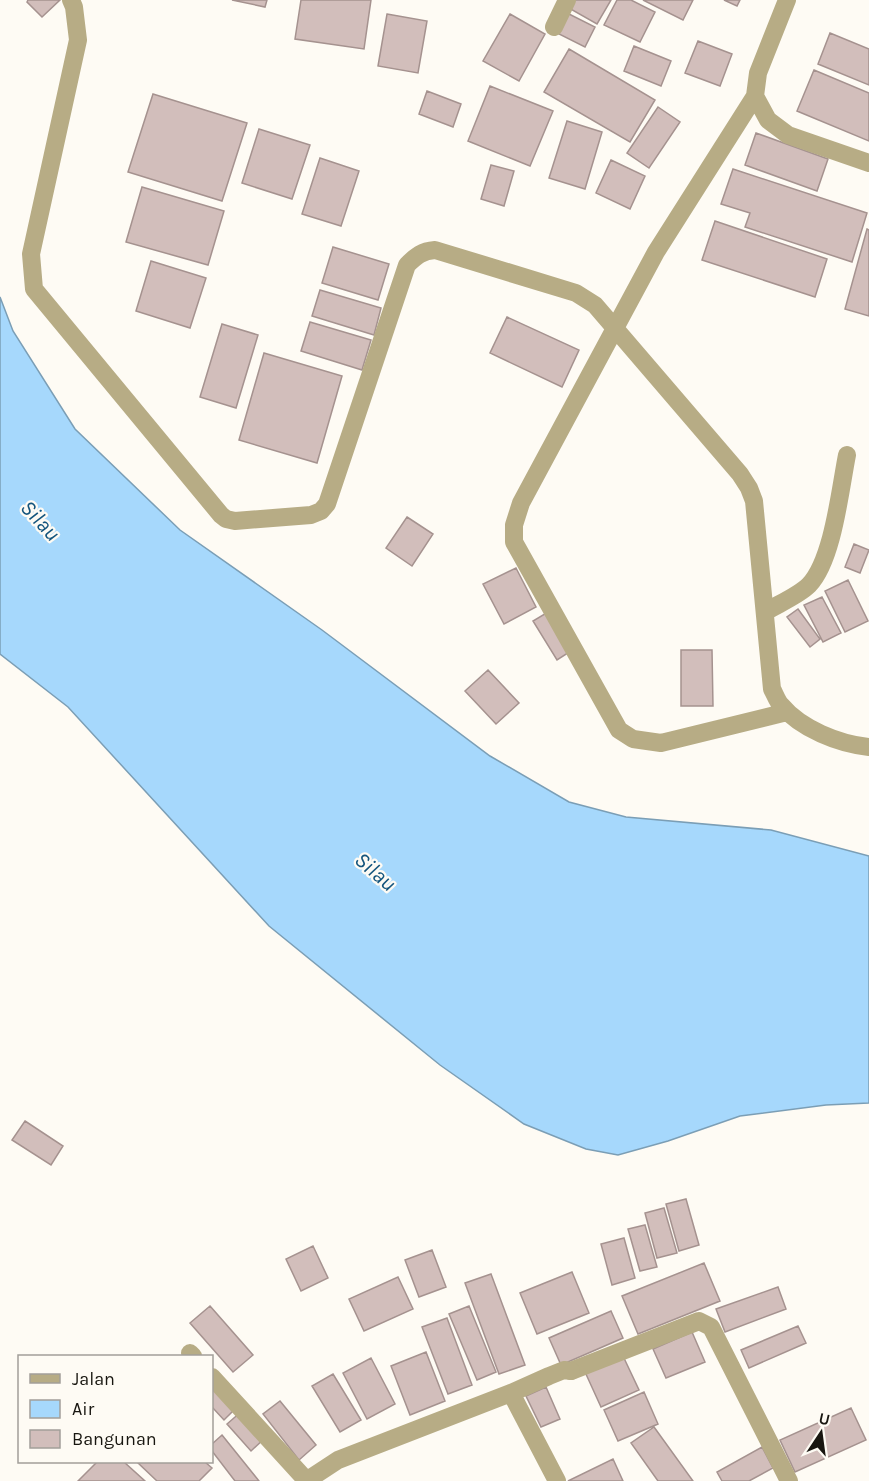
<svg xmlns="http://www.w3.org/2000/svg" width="869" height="1481" font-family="Karla,sans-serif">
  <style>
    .water { fill: #a6d8fc; stroke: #7b9eb5; stroke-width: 1.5 }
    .building { fill: #d2bebb; stroke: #a5928f; stroke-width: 1.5 }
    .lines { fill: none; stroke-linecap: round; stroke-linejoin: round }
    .pedestrian { stroke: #b7ac85; stroke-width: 18 }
    .minor { stroke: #b7ac85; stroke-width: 18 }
    .labels { text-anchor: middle; stroke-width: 4.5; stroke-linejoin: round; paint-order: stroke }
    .water-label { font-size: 22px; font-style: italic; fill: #14557d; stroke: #fefbf4 }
  </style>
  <rect width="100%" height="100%" fill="#fefbf4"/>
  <path class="water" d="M0 297 13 331 75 429 180 530 322 630 490 756 569 802 626 817 771 830 869 856V1103L826 1105 740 1116 668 1141 618 1155 586 1149 524 1124 440 1065 269 926 68 707 0 654Z"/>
  <path class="building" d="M28 0H60L42 17 27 2Z
    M232 0H267L265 7Z
    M301 0H371L364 49 295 39Z
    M570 0H611L597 24 567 7Z
    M617 0H631L655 12 640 42 604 25Z
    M643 0H693L683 20Z
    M724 0H740L737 6Z
    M567 13 595 27 585 47 557 33Z
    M387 14 427 21 418 73 378 66Z
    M510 14 545 34 519 81 483 61Z
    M830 33 869 49V85L818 64Z
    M698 41 732 54 720 86 685 73Z
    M634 46 671 61 661 86 624 71Z
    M569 49 655 100 630 142 544 92Z
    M814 70 869 93V141L797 111Z
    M490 86 553 111 530 166 468 141Z
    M427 91 461 104 453 127 419 114Z
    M153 94 247 123 222 201 128 172Z
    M658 107 680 122 649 168 627 153Z
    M567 121 602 132 585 189 549 178Z
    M259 129 310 145 292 199 242 183Z
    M756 133 828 159 817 191 745 165Z
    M320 158 359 171 341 226 302 214Z
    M611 160 645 176 630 209 596 193Z
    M491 165 514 171 504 206 481 199Z
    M733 169 867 213 852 262 745 227 750 213 721 204Z
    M142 187 224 211 208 265 126 242Z
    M715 221 827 259 815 297 702 260Z
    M867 229 869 230V316L845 309Z
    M333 247 389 264 378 300 322 283Z
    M151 261 206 278 190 328 136 311Z
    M320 290 381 308 374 335 312 316Z
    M507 317 579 350 562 387 490 353Z
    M310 322 371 340 362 370 301 351Z
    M222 324 258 335 236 408 200 397Z
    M264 353 342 376 317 463 239 440Z
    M407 517 433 534 412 566 386 548Z
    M854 544 869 550 860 573 845 567Z
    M516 568 536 607 504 624 483 584Z
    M848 580 868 621 845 632 825 591Z
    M822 597 841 633 823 642 804 605Z
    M798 609 820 639 810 647 787 617Z
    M548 612 571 651 557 660 533 621Z
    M681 650H712L713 706H681Z
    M488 670 519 703 496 724 465 691Z
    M25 1121 63 1146 51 1165 12 1140Z
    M686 1199 699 1245 679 1251 666 1204Z
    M664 1208 677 1253 657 1258 645 1213Z
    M645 1225 657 1267 640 1271 628 1229Z
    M624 1238 635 1278 612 1285 601 1244Z
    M313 1246 328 1278 301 1291 286 1259Z
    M432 1250 446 1287 419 1297 405 1260Z
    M704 1263 720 1301 638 1334 622 1296Z
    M572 1272 589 1313 537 1334 520 1293Z
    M491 1274 525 1365 499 1374 465 1283Z
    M398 1277 413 1309 364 1331 349 1299Z
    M778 1287 786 1309 725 1332 716 1309Z
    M210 1306 253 1355 233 1372 190 1323Z
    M469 1306 496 1372 477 1380 449 1314Z
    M611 1311 623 1338 561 1365 549 1338Z
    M447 1318 472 1385 448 1394 422 1327Z
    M798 1326 806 1343 749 1368 741 1350Z
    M692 1332 705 1362 666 1378 653 1349Z
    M426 1352 445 1401 410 1415 391 1366Z
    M623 1356 639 1390 601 1407 585 1372Z
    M371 1358 395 1404 367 1419 343 1373Z
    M333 1374 361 1420 340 1432 312 1386Z
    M212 1387 234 1410 224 1420 212 1407Z
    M546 1387 560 1419 541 1427 526 1396Z
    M644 1392 658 1424 618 1441 604 1410Z
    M280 1401 316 1445 299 1460 263 1414Z
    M851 1408 866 1440 795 1472 780 1440Z
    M242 1411 266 1437 251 1451 227 1424Z
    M654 1427 693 1481H658L631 1443Z
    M222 1435 259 1481H235L212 1451V1444Z
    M762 1447 773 1468 749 1481H722L717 1472Z
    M613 1459 623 1481H568Z
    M97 1462H124L145 1481H78Z
    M137 1462H205L212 1468 199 1481H157Z"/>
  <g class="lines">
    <path class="pedestrian" d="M571 1371 699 1321 711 1327 789 1481"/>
    <path class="minor" d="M71 0 74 7 78 40 31 254 34 289 221 515 226 519 235 521 311 515 321 511 327 504 407 265C416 256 422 251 435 250L576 293 595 305 740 474 749 488 754 501 772 689C775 694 777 701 781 705 801 729 839 744 869 747
      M787 0 758 73 755 96 768 120 788 135 869 163
      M554 27 567 0
      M755 96 656 252 521 503 514 525V542L619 730 633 739 661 743 787 712
      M765 612C778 604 798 596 809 585 833 560 840 490 847 455
      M190 1353 193 1356
      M212 1377 307 1481
      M511 1393 557 1481
      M306 1481 338 1460 511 1393 549 1376 564 1370 571 1371"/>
  </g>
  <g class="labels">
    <g class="water-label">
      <text transform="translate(41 520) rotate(47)" y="8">Silau</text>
      <text transform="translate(376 871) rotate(41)" y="8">Silau</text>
    </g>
  </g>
  <rect x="18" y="1355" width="195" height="108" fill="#fefbf4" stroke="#a29f99" stroke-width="1.5"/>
  <rect x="30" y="1374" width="30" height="9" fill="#b7ac85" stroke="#a29f99" stroke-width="1.5"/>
  <text x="72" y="1385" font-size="18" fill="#181610">Jalan</text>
  <rect x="30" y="1400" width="30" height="18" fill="#a6d8fc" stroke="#a29f99" stroke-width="1.5"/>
  <text x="72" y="1415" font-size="18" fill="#181610">Air</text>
  <rect x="30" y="1430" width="30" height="18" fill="#d2bebb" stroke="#a29f99" stroke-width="1.5"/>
  <text x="72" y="1445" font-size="18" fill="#181610">Bangunan</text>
  <g transform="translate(821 1433) rotate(13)" stroke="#fefbf4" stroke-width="4.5" paint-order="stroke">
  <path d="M0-4.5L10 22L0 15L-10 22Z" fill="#181610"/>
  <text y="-9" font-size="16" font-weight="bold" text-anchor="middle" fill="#181610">U</text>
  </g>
</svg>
